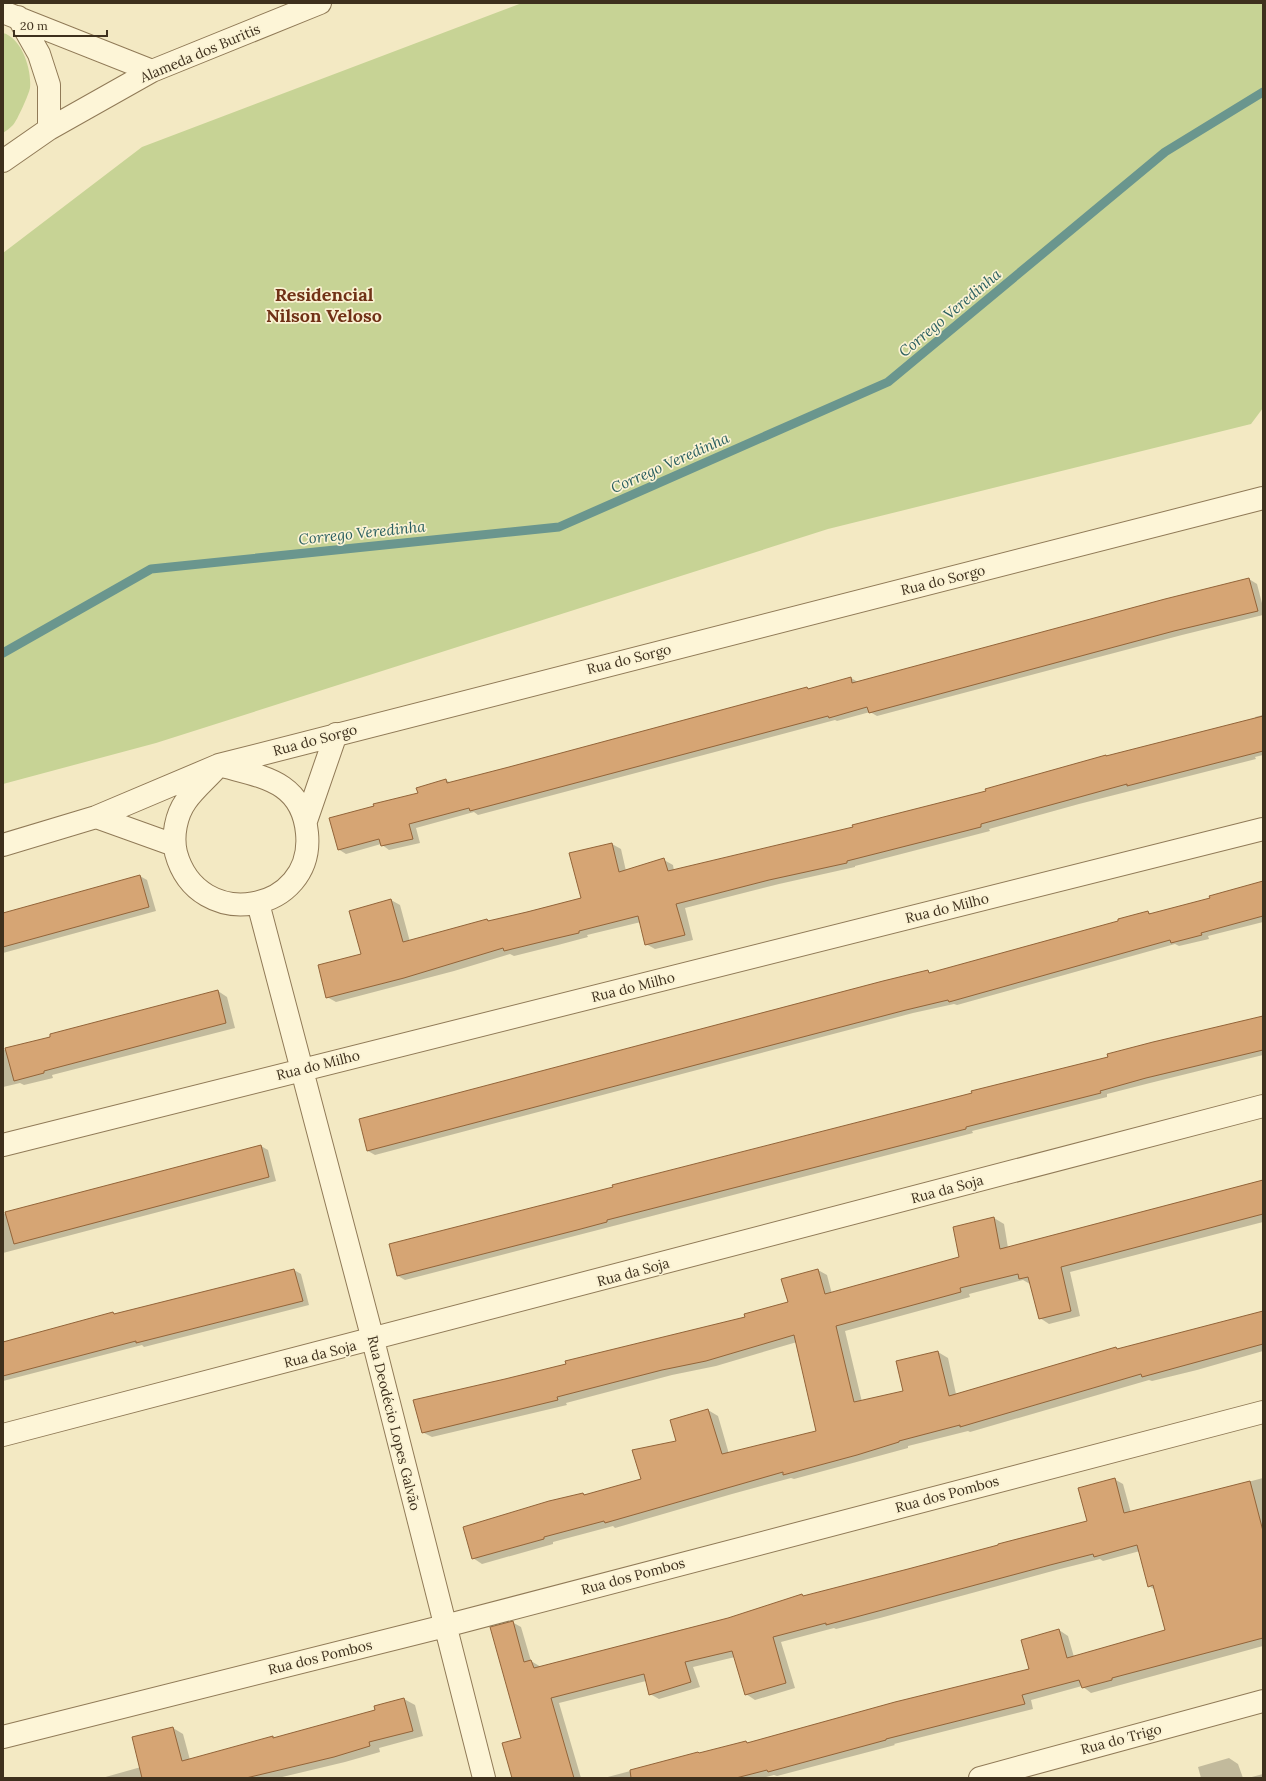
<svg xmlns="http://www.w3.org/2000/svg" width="1266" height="1781" font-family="Lora,serif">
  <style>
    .green { fill: #c7d395 }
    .shadow { fill: #0003 }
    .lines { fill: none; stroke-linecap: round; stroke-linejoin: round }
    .stream { stroke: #6a968e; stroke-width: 9 }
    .building { fill: #d6a574; stroke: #936439 }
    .street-casing { stroke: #907a57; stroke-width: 24 }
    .street { stroke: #fdf5d7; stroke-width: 22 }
    .labels { text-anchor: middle; stroke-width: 3.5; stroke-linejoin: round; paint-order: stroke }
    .street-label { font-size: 14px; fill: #3e301d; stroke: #faf2d3 }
    .water-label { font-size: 15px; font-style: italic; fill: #2a5f60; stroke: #faf2d3 }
    .district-label { font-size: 18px; font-weight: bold; fill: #703116; stroke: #faf2d3 }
  </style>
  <rect width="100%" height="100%" fill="#f3e9c3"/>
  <path class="green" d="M522 3H1263V408L1251 424 828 529 156 743 3 784V253L142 147Z
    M3 33C22 38 32 70 30 88 29 94 17 121 13 125 10 128 6 131 3 133Z"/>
  <path class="shadow" d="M1249 579 1257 584 1263 607V615L1182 635 877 716 870 712 837 721 835 720 478 815 474 812 416 828 420 843 389 850 381 844 346 854 338 849 419 794 446 780 451 783 807 688 809 689 851 678 858 682Z
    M1263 715V755L1255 757 1256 759 1079 804 989 829 990 831 855 866V867L779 884 685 908 693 940 655 949 646 944 641 922 587 935 588 937 558 945 514 956 510 954 454 971 336 1002 327 997 362 955 391 900 400 905 410 942 487 920 490 921 583 898 612 844 621 849 626 871 664 860 673 865 674 871 854 827 1256 719 1255 717Z
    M140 876 147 880 156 911 3 953V914Z
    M1263 883V922L1208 936 1209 939 1179 946 1175 944 957 1005 954 1004 913 1013 375 1155 368 1151 360 1120 928 972 931 973 1120 922 1148 912 1152 914 1211 899Z
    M218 991 227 997 235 1028 52 1075 53 1078 24 1085 20 1083 3 1087V1050Z
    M1263 1017V1055L1154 1082 1107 1094V1097L972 1131 973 1133 405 1280 398 1276 614 1187Z
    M261 1146 268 1150 276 1181 3 1253V1214Z
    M1263 1180V1222L1070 1272 1080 1316 1049 1324 1040 1318 1030 1284 1023 1280 969 1294 970 1297 845 1331 862 1402 905 1392 938 1352 948 1358 956 1394 1116 1348 1119 1350 1263 1312V1351L1197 1370 1152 1381 1149 1380 970 1432 968 1431 908 1446V1448L794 1479 791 1478 732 1494 615 1528 613 1526 553 1542V1544L482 1564 473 1558 583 1494 585 1495 642 1480 708 1410 718 1416 729 1454 817 1432 797 1342 716 1366 672 1375 566 1403 567 1405 432 1437 422 1432 505 1380 746 1317 789 1303 818 1270 827 1275 832 1294 961 1258 954 1228 994 1218 1004 1224 1008 1248Z
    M294 1270 301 1274 309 1305 144 1347 142 1345 3 1381V1342Z
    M1263 1478V1646L1091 1693 1082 1686 1031 1700 1033 1709 894 1744 895 1745 777 1776 774 1775 762 1778H604L698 1753 700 1754 746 1742 749 1744 1030 1669 1059 1630 1068 1636 1074 1657 1167 1631 1155 1590 1149 1586 1140 1551 1103 1561 1100 1559 1060 1569 880 1618 836 1629 834 1628 781 1642 795 1688 755 1700 746 1694 735 1657 693 1667 700 1687 659 1699 650 1694 646 1681 559 1703 581 1778H534L512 1622 521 1627 531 1661 541 1667 684 1629 728 1619 802 1596 804 1597 1089 1522 1114 1479 1123 1484 1131 1513Z
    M404 1699 415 1705 423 1736 379 1748 380 1752 345 1762 278 1778H102L141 1767 173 1728 183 1734 190 1760 272 1737 275 1739 376 1710Z
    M1229 1758 1238 1764 1243 1778H1201L1198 1767Z
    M1263 1774V1778H1248Z"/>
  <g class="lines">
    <path class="stream" d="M3 653 151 569 559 527 888 382 1165 152 1263 92"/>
  </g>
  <path class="building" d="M1249 578 1258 611 1174 631 869 713 867 707 829 718 828 716 470 811 469 808 409 824 413 839 381 846 379 839 338 850 329 818 374 806 373 804 418 793 416 788 446 779 447 783 509 767 807 687 808 689 851 677 852 683 1165 599Z
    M1263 716V751L1127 786V784L981 824V827L847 861V863L769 880 676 904 685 935 645 945 638 916 579 931V933L549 940 504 951 503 948 404 978 326 998 318 965 361 954 349 911 391 899 403 942 487 919 488 921 527 912 581 898 569 853 612 843 619 872 664 858 668 871 853 827 852 825 986 791 985 789 1106 755V756Z
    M140 875 149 907 3 947V913Z
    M1263 881V916L1201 933 1202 935 1171 943 1170 940 949 1002 948 1000 906 1010 367 1151 359 1119 883 981 928 970 929 973 1118 921V919L1148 911 1149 914 1210 898 1209 896Z
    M218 990 226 1023 44 1071V1073L14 1081 5 1048 50 1037V1034Z
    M1263 1016V1050L1146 1078 1100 1091 1101 1093 966 1127V1129L607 1220V1222L577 1230 397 1276 389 1244 613 1187 612 1185 972 1093 971 1091 1108 1057 1107 1054 1153 1042Z
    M261 1145 269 1177 14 1244 5 1212Z
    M1263 1180V1214L1061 1267 1071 1311 1039 1319 1028 1277 1019 1279 1018 1274 960 1288 961 1292 836 1326 854 1402 903 1391 896 1361 938 1351 949 1396 1116 1347 1117 1349 1263 1311V1344L1142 1377 1141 1374 960 1427V1425L899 1441V1442L857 1455 783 1475V1472L605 1523 604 1521 544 1537V1539L472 1559 463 1527 549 1501 583 1493 584 1495 641 1479 632 1450 676 1441 670 1420 708 1409 722 1454 816 1431 794 1335 706 1361 662 1370 557 1397 558 1400 422 1433 413 1400 505 1379 566 1364 565 1361 745 1317 744 1314 788 1302 781 1279 818 1269 825 1294 959 1257 953 1227 994 1217 1000 1249Z
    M294 1269 303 1301 136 1343V1341L3 1376V1342L113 1312 114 1314Z
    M1115 1478 1124 1513 1250 1481 1263 1531V1638L1112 1678V1680L1082 1688 1079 1680 1022 1695 1025 1704 886 1739V1740L768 1772 767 1770 736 1778H631L630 1770 698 1752 699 1753 746 1741 747 1743 895 1702 1029 1669 1021 1640 1059 1629 1067 1658 1165 1630 1153 1585 1148 1587 1137 1545 1094 1557 1093 1554 1050 1565 871 1613 826 1625V1623L773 1637 786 1683 745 1695 732 1651 685 1662 691 1682 649 1695 644 1674 551 1698 574 1778H512L502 1743 521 1738 490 1627 513 1621 524 1662 531 1660 534 1668 728 1618 802 1594 803 1596 908 1569 998 1545V1544L1087 1521 1078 1488Z
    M404 1698 413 1731 369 1742 370 1746 334 1757 246 1778H142L132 1737 173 1727 182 1761 273 1736V1738L375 1710 374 1706Z"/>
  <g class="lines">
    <defs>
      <path id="street" d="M3 12 152 71
        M18 17 39 54 49 85V129
        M3 161 49 129 152 71 320 3
        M219 765C261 777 302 780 307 833 315 913 198 934 176 853 172 836 176 815 186 801 195 788 209 777 219 765Z
        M96 817 174 845
        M306 821 336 734
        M3 845 96 817 219 765 1263 498
        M258 903 373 1340 484 1778
        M3 1145 1263 829
        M3 1435 1263 1106
        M3 1737 445 1626 1263 1412
        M980 1778 1263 1701"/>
    </defs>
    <use href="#street" class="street-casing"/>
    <use href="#street" class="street"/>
  </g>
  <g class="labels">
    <g class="street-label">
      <text transform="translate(200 53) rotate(-23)" y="5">Alameda dos Buritis</text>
      <text transform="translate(943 580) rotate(-14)" y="5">Rua do Sorgo</text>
      <text transform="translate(629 659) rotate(-14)" y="5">Rua do Sorgo</text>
      <text transform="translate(315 740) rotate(-15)" y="5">Rua do Sorgo</text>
      <text transform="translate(947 908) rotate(-14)" y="5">Rua do Milho</text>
      <text transform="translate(633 987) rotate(-14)" y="5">Rua do Milho</text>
      <text transform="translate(318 1065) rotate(-14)" y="5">Rua do Milho</text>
      <text transform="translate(947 1189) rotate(-15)" y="5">Rua da Soja</text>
      <text transform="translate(633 1272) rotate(-15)" y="5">Rua da Soja</text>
      <text transform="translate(320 1354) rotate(-14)" y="5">Rua da Soja</text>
      <text transform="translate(394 1423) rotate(76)" y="5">Rua Deodécio Lopes Galvão</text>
      <text transform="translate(947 1494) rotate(-15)" y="5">Rua dos Pombos</text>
      <text transform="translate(633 1576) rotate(-15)" y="5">Rua dos Pombos</text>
      <text transform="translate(320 1657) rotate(-14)" y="5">Rua dos Pombos</text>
      <text transform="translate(1121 1739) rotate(-15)" y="5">Rua do Trigo</text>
    </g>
    <g class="water-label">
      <text transform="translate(950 313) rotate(-40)" y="5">Corrego Veredinha</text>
      <text transform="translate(670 463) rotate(-24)" y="5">Corrego Veredinha</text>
      <text transform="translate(362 533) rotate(-6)" y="5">Corrego Veredinha</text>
    </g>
    <g class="district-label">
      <text x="324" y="301">Residencial<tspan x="324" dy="21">Nilson Veloso</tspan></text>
    </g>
  </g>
  <rect width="1266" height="1781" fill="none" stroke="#3e301d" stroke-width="8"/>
  <path d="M14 30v6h93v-6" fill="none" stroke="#3e301d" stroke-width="2"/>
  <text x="20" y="30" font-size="12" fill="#3e301d" stroke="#faf2d3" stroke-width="3" paint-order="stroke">20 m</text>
</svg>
